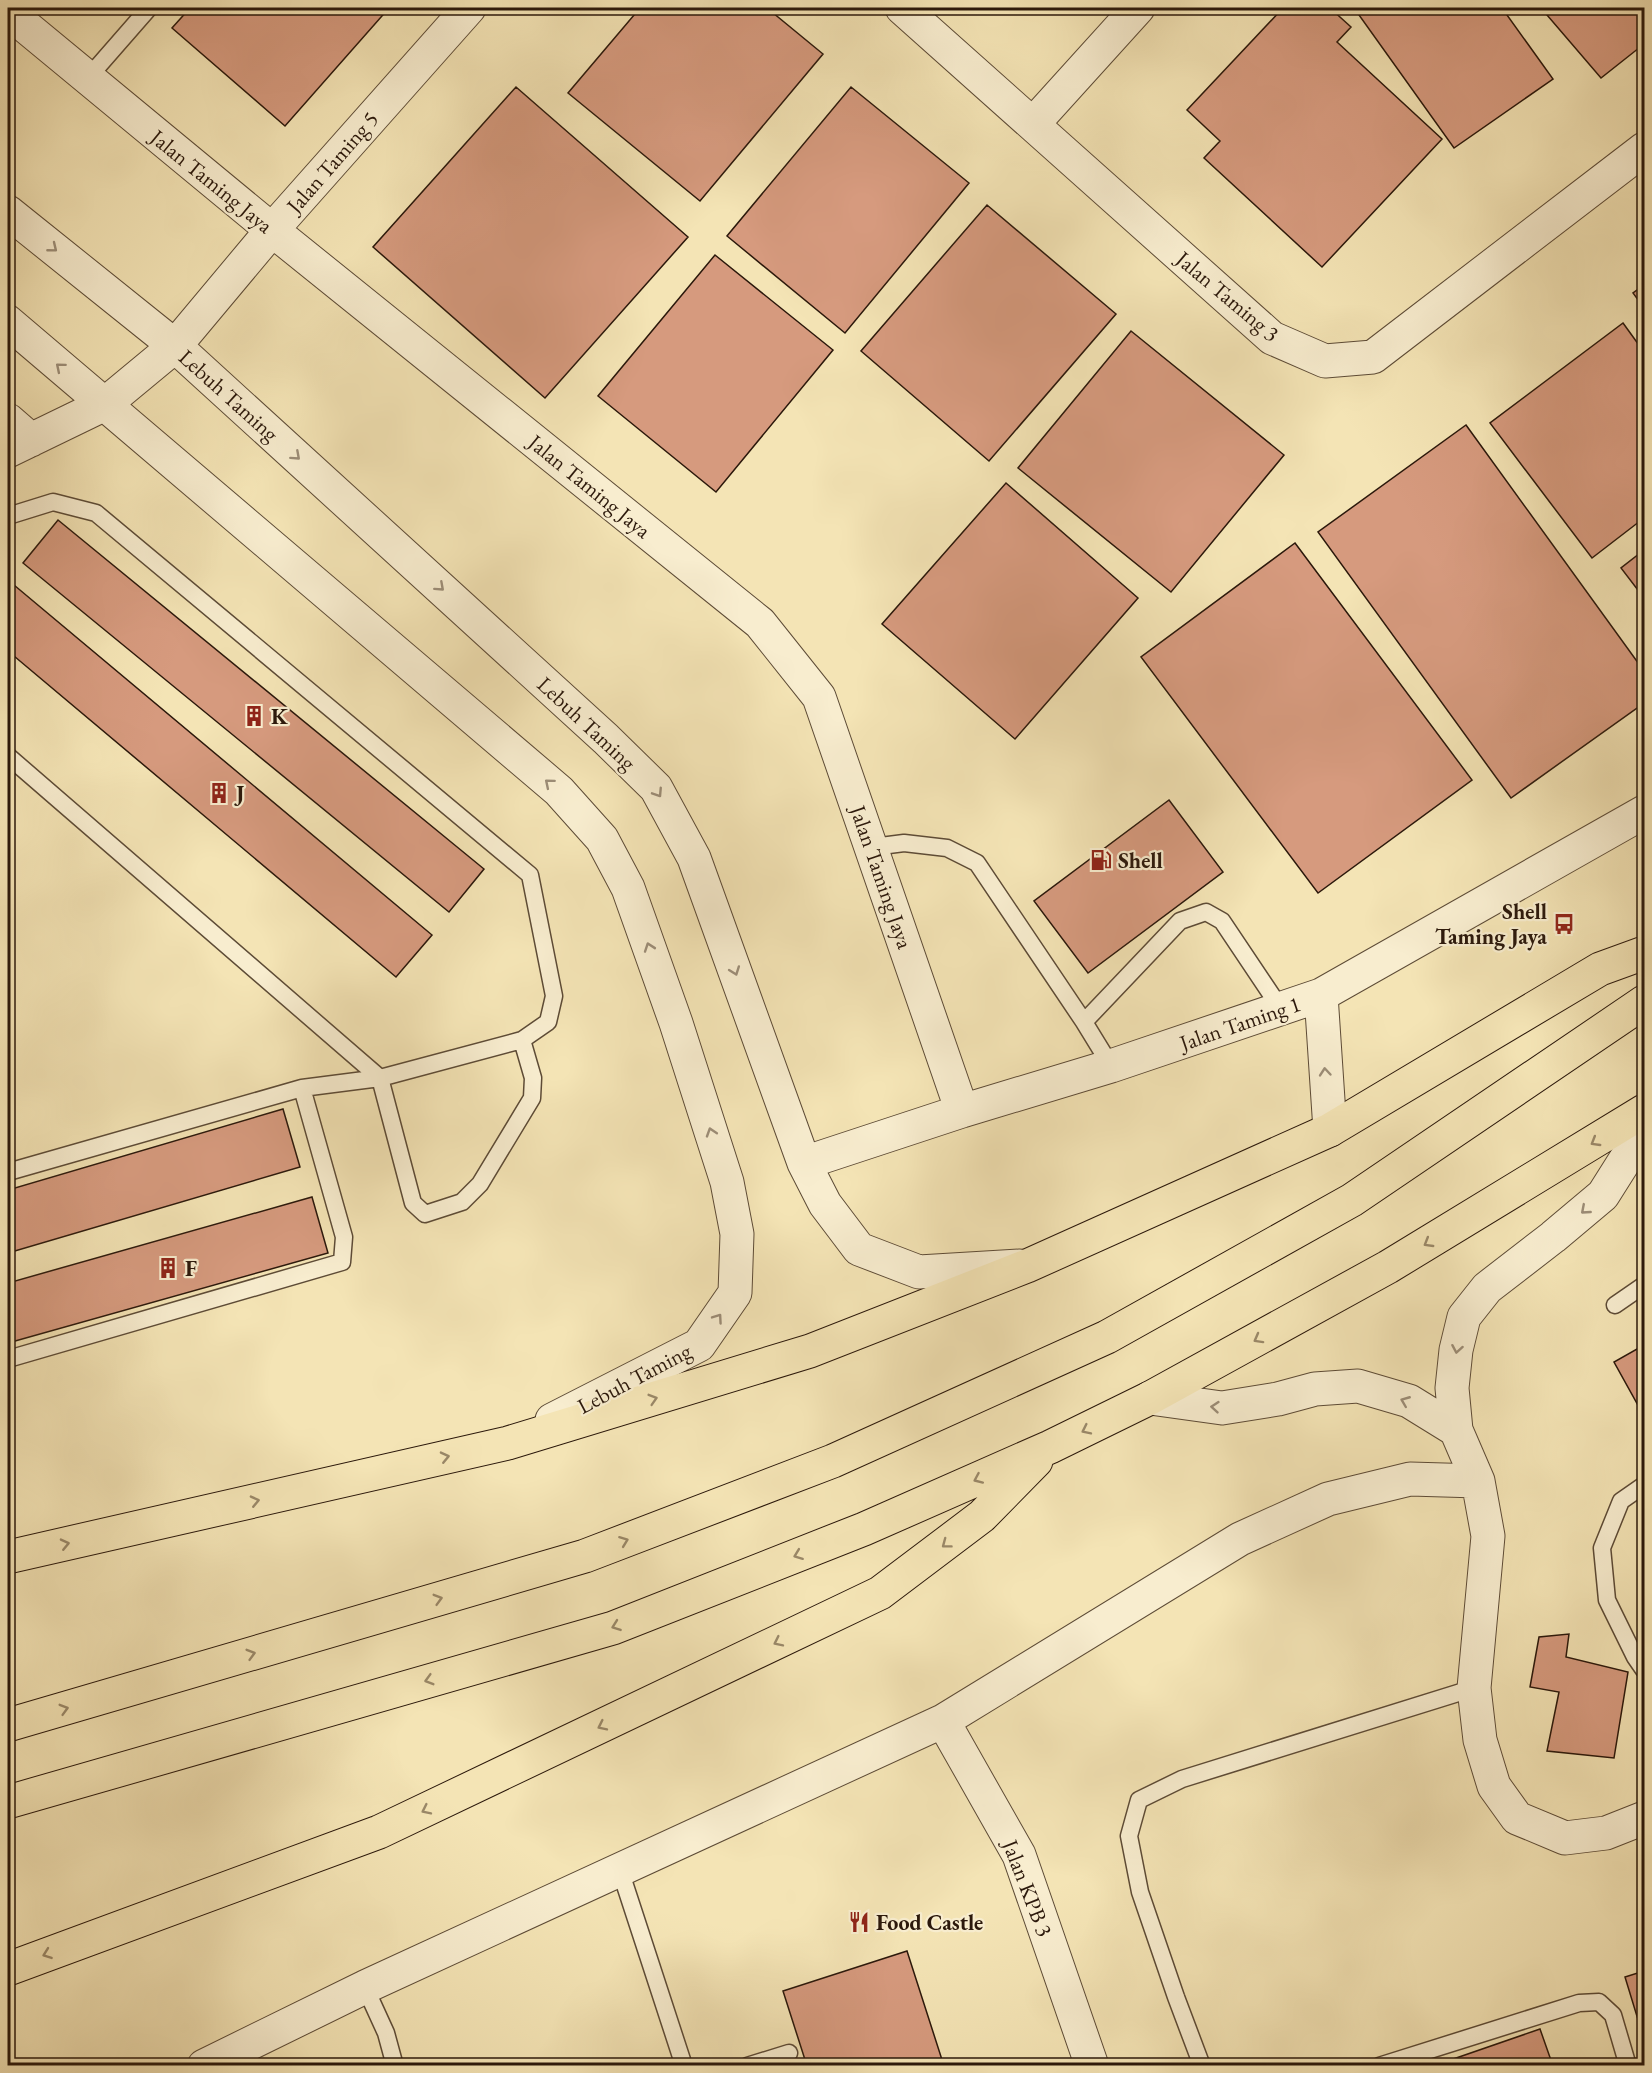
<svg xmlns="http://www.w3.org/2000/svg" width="1652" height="2073" font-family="'EB Garamond',serif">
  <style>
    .building { fill: #d69a7e; stroke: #2b180b; stroke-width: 1.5 }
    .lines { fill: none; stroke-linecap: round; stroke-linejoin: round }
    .service-casing { stroke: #5d4b36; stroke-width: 19 }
    .minor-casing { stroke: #5d4b36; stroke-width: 35 }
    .motorway-casing { stroke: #2b180b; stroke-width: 35 }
    .service { stroke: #f8edcf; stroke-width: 16 }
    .minor { stroke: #f8edcf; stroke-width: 33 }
    .motorway { stroke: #f4e4b5; stroke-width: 33 }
    .oneway { stroke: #9c8d77 }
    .oneway2 { stroke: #9a8868 }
    .labels { text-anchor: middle; stroke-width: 4.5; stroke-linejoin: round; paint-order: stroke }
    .street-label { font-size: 22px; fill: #2b180b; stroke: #f8edcf }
    .poi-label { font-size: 22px; font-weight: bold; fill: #2b180b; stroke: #f8edcf; text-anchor: start }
  </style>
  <rect width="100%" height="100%" fill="#f4e4b5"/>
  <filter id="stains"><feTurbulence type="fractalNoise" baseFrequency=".00333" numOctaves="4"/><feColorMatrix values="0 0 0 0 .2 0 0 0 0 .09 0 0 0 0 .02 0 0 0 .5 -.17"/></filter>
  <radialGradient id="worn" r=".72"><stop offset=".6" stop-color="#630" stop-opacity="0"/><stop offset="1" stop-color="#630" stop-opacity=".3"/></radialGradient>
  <path class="building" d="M190 8H389L285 126 172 28Z
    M640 8H767L823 54 700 201 568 93Z
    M1283 8H1330L1351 27 1337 42 1442 139 1322 267 1204 158 1220 141 1187 110Z
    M1354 8H1502L1553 79 1454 148Z
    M1541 8H1644V44L1601 78Z
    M516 87 688 237 545 398 373 247Z
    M851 87 969 183 845 333 727 236Z
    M987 205 1116 314 989 461 861 351Z
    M715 255 833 350 716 492 598 396Z
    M1644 285V308L1633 293Z
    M1623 323 1644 352V518L1592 558 1490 423Z
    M1131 331 1284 455 1171 592 1018 468Z
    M1466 425 1644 671V703L1511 798 1318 532Z
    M1006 483 1138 598 1015 739 882 624Z
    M58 520 484 869 449 912 23 563Z
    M1295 543 1472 780 1318 893 1141 657Z
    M1644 550V598L1621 568Z
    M8 580 432 935 396 977 8 651Z
    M1169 800 1223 872 1088 973 1034 901Z
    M283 1109 300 1167 8 1253V1190Z
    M312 1197 328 1253 8 1343V1283Z
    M1644 1345V1416L1614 1362Z
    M1569 1634 1566 1657 1628 1672 1614 1758 1547 1751 1559 1692 1530 1687 1539 1637Z
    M907 1951 944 2066H807L783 1991Z
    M1644 1971V2022L1639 2023 1625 1977Z
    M1540 2029 1553 2066H1433Z"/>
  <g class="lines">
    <defs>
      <path id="service" d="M87 79 149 8
        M8 516 53 502 96 513 530 875 554 996 548 1022 522 1040 380 1078 8 756
        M873 847 904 843 947 848 977 863 1084 1022 1111 1066
        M1084 1022 1180 921 1206 912 1222 921 1281 1009
        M8 1172 302 1088 380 1078 413 1203 425 1214 462 1202 480 1184 532 1098 533 1078 522 1040
        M1615 1305 1644 1285
        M8 1359 342 1262 344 1237 302 1088
        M1644 1485 1621 1501 1602 1548 1607 1600 1635 1657 1644 1670
        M620 1870 684 2066
        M365 1987 386 2033 395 2066
        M747 2066 789 2053
        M1202 2066 1176 1997 1140 1892 1129 1836 1139 1800 1182 1779 1474 1688
        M1379 2066 1579 2003 1599 2002 1613 2015 1628 2066"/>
      <path id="minor" d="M902 8 1272 338 1325 361 1373 357 1644 149
        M8 12 272 230 760 623 819 697 962 1111
        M1033 124 1138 8
        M8 212 175 346 606 739 656 788 694 858 804 1163 825 1204 859 1249 919 1272 1020 1266
        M8 322 559 791 602 839 628 888 676 1023 727 1182 737 1234 735 1293 699 1345 552 1420
        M8 420 31 440
        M8 451 105 404 175 346 272 230 469 8
        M1321 995 1330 1130
        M1644 1130 1603 1195 1553 1237 1487 1288 1464 1317 1456 1350 1452 1388 1456 1430 1478 1481 1488 1536 1474 1688 1480 1740 1494 1786 1517 1818 1565 1838 1606 1833 1644 1818
        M804 1163 962 1111 1111 1066 1321 995 1644 812
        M1150 1398 1222 1408 1278 1399 1315 1389 1358 1386 1409 1401 1456 1430
        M943 1721 1019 1855 1092 2066
        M204 2066 365 1987 943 1721 1240 1539 1328 1499 1410 1479 1478 1481"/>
      <path id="motorway" d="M8 1557 508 1443 810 1351 1027 1266 1330 1130 1600 969 1644 953
        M8 1725 585 1556 833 1461 1107 1337 1352 1200 1644 1002
        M8 1802 613 1628 864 1529 1050 1447 1150 1398 1388 1267 1644 1111
        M8 1969 379 1832 880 1593 982 1516 1036 1461"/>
    </defs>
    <use href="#service" class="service-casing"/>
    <use href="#minor" class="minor-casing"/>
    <use href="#motorway" class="motorway-casing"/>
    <use href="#service" class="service"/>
    <use href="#minor" class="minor"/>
    <use href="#motorway" class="motorway"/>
  </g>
  <defs><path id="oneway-chevron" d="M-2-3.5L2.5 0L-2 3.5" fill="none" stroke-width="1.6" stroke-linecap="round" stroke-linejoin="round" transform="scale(1.5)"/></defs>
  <g class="oneway">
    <use href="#oneway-chevron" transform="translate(53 248) rotate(39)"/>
    <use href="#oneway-chevron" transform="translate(60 367) rotate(-140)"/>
    <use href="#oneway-chevron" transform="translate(296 456) rotate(42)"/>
    <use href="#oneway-chevron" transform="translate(440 587) rotate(42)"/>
    <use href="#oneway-chevron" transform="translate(549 783) rotate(-140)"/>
    <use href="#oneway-chevron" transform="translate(658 793) rotate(57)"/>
    <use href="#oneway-chevron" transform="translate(649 947) rotate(-109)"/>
    <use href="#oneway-chevron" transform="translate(735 971) rotate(70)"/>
    <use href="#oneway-chevron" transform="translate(1325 1072) rotate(-95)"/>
    <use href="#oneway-chevron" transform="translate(711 1132) rotate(-108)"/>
    <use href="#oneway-chevron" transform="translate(1585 1210) rotate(139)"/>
    <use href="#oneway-chevron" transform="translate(718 1318) rotate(-55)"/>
    <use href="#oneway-chevron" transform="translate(1457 1349) rotate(100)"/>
    <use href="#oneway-chevron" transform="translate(1405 1401) rotate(-158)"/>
    <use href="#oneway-chevron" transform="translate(1215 1407) rotate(-175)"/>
  </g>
  <g class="oneway2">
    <use href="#oneway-chevron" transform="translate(1595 1142) rotate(149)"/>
    <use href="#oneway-chevron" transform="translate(1428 1243) rotate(149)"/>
    <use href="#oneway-chevron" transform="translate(1258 1339) rotate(151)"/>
    <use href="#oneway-chevron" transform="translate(653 1399) rotate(-17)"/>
    <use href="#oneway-chevron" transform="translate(1086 1430) rotate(154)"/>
    <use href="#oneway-chevron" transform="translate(445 1457) rotate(-13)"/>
    <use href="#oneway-chevron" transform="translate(978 1479) rotate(156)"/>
    <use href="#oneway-chevron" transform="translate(255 1501) rotate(-13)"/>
    <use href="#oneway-chevron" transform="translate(624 1541) rotate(-21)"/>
    <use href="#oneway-chevron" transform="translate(65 1544) rotate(-13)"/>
    <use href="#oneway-chevron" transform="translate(946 1544) rotate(143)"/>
    <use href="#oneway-chevron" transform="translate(798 1555) rotate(159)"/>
    <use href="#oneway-chevron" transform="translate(438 1599) rotate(-16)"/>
    <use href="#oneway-chevron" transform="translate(616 1626) rotate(160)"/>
    <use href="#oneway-chevron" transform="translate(778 1642) rotate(154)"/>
    <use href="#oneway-chevron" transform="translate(251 1654) rotate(-16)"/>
    <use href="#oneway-chevron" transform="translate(429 1680) rotate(164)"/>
    <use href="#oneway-chevron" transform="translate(64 1709) rotate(-16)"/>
    <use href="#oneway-chevron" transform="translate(602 1726) rotate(154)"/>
    <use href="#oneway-chevron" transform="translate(426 1810) rotate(154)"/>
    <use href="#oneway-chevron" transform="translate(47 1954) rotate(160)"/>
  </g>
  <defs>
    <symbol id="building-bare" viewBox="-9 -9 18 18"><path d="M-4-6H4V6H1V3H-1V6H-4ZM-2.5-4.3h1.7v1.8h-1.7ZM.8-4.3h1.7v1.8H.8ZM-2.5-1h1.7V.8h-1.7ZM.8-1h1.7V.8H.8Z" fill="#8f2418" stroke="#f8edcf" stroke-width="2.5" paint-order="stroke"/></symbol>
    <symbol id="fuel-bare" viewBox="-9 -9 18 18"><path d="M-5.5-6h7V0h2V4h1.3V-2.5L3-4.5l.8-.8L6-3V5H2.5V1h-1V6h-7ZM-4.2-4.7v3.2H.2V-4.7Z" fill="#8f2418" stroke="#f8edcf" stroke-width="2.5" paint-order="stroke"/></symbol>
    <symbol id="bus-bare" viewBox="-9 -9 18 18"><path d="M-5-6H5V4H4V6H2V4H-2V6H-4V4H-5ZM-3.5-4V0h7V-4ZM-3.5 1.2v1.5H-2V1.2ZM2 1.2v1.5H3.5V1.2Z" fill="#8f2418" stroke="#f8edcf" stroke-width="2.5" paint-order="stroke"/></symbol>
    <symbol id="restaurant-bare" viewBox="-9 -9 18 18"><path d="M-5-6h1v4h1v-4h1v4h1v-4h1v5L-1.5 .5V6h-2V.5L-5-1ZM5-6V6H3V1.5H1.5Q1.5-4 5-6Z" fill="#8f2418" stroke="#f8edcf" stroke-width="2.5" paint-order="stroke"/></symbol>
  </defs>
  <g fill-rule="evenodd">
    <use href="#building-bare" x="239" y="701" width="30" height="30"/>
    <use href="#building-bare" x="204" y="778" width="30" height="30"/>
    <use href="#fuel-bare" x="1086" y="845" width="30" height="30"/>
    <use href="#bus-bare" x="1549" y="909" width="30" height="30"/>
    <use href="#building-bare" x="153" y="1253" width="30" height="30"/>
    <use href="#restaurant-bare" x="844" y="1907" width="30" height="30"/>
  </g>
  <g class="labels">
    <g class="street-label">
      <text transform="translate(332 162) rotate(-49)" y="8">Jalan Taming 5</text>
      <text transform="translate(212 181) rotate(39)" y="8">Jalan Taming Jaya</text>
      <text transform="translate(1228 296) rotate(40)" y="8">Jalan Taming 3</text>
      <text transform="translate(229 395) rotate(42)" y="8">Lebuh Taming</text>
      <text transform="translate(590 486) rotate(39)" y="8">Jalan Taming Jaya</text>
      <text transform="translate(587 723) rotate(43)" y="8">Lebuh Taming</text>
      <text transform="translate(882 877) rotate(71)" y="8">Jalan Taming Jaya</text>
      <text transform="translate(1240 1023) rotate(-19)" y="8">Jalan Taming 1</text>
      <text transform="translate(634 1378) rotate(-28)" y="8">Lebuh Taming</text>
      <text transform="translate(1028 1888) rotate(69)" y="8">Jalan KPB 3</text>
    </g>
    <g class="poi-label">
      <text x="271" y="724">K</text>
      <text x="236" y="801">J</text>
      <text x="1118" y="868">Shell</text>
      <text x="1547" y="919" text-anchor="end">Shell<tspan x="1547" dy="25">Taming Jaya</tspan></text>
      <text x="185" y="1276">F</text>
      <text x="876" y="1930">Food Castle</text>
    </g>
  </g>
  <rect width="1652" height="2073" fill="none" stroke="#f4e4b5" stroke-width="30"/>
  <rect x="9" y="9" width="1634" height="2055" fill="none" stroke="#2b180b" stroke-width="3"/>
  <rect x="15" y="15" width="1622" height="2043" fill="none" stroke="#2b180b" stroke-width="1.5"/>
  <rect width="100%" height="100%" filter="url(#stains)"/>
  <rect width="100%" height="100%" fill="url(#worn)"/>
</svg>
